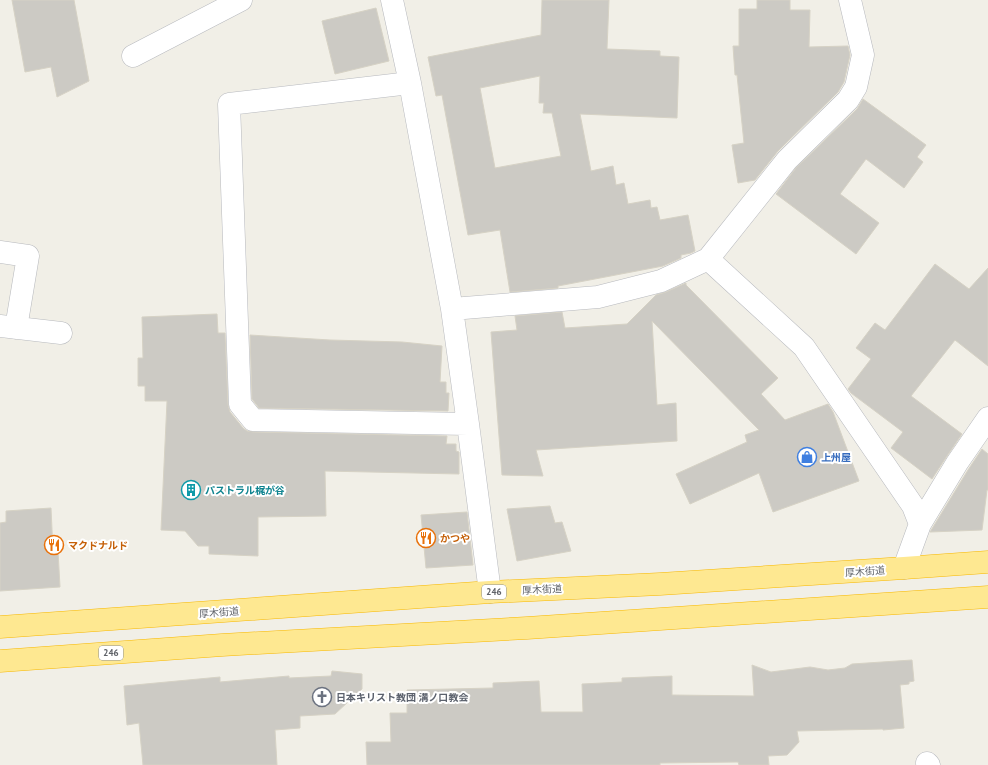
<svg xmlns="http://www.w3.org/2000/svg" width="988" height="765" font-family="'PT Sans','Noto Sans JP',sans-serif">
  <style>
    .building { fill: #cccac4; stroke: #d6d2c5; fill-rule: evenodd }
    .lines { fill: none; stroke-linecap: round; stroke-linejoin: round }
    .minor-casing { stroke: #b7b9be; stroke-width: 23 }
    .highway-casing { stroke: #f8b800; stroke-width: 23 }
    .minor { stroke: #fff; stroke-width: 22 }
    .highway { stroke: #fee891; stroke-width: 22 }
    .labels { text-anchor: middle; stroke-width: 4; stroke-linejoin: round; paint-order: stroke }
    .shield { fill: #fff; stroke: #8f9195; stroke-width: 1 }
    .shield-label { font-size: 9px; font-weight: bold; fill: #5f6268 }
    .shop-label { font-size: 10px; font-weight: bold; fill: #366cbe; stroke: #fff; text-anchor: start }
    .culture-label { font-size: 10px; font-weight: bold; fill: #0d838f; stroke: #fff; text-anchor: start }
    .food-label { font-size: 10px; font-weight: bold; fill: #c56008; stroke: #fff; text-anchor: start }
    .street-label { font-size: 10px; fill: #5f6268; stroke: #fff }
    .worship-label { font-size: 10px; font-weight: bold; fill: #5b616d; stroke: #fff; text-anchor: start }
  </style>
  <rect width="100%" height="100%" fill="#f1efe7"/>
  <path class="building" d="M12 0H74L89 81 57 97 51 67 25 72Z
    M542 0H609L607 49 660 51V56L679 57 677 118 580 114 591 171 613 166 616 185 624 183 628 204 650 200 651 208 657 207 660 220 688 215 695 251 691 253 681 255V258L663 266 558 286V288L510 292 500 230 468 235 442 95 436 96 428 57 541 35ZM540 76 539 103H544L543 113H552L561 156 495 168 480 88Z
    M757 0H790V10H810L809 47 848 46 850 55 844 82 838 92 778 151 755 180 738 183 732 145 744 143 737 75H735L733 46H739V9H757Z
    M376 8 389 61 335 74 322 21Z
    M863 99 926 145 917 157 923 162 904 188 866 159 840 194 879 223 856 254 776 194 796 168 857 109Z
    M935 264 969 289 988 268V366L955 340 911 396 962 434 947 456 932 479 891 448 903 432 851 393 848 389 871 359 856 348 875 323 885 330Z
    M686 283V285L778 378 761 394 785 420 828 404 833 412 859 481 773 512 759 473 690 504 676 474 747 442 745 435 759 430 652 321 657 405 676 403 677 441 536 450 543 476 502 475 491 332 517 330 515 316 562 312 565 328 627 324 656 295 666 292Z
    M217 314 218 333H225L228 405 230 412 243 428 247 431 253 432 447 436 446 444H456V451L459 452V474L325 471 326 516 258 517V556L209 554V546H198L185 531 161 530 167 401H145V386H138V358H143L142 317Z
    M250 335 330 340 402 342 442 346 440 382H446V393H449L448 411 259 408 252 399Z
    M982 449 988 454V490H987L982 530 930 532 968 470Z
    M550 506 555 523 562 522 571 551 517 561 507 509Z
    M51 508 53 551H58L60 587 0 591V523L6 522V511Z
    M467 512 473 565 426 568 421 515Z
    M912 660 914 681 909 682V684L900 685 904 728 883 730V729L797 731 799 742 787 755 768 756 769 765H739L738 762 660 763V765H367L366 742H391L390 713H407V690L493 688V683L539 681 541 712H583L582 684 622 682V678L672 676V695L754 696 752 665 771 672 810 667 828 670 845 668 852 664Z
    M332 671 362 674V689L335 714 300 716V728L275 730 277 765H143L139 723 127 725 124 686 220 677V682L289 676V678L331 676Z"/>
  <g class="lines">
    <defs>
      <path id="minor" d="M392 0 410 83 452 309 468 424 490 592
        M133 56 241 0
        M410 83 229 104 240 404 253 420 468 424
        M0 252 28 256 16 328
        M708 259 804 347 913 506 920 524
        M452 309 598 297 661 281 708 259 787 160 848 100 856 87 863 55 850 0
        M0 326 61 333
        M904 568 920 524 957 463 988 418
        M927 763 929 765"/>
      <path id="highway" d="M0 627 490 592 660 584 904 568 988 562
        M0 661 222 645 527 628 988 597"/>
    </defs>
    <use href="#minor" class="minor-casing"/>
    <use href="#highway" class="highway-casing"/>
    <use href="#minor" class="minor"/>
    <use href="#highway" class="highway"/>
  </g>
  <defs>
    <symbol id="shop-ring" viewBox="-11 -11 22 22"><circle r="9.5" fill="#fff" stroke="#3f7fe0" stroke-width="1.5"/><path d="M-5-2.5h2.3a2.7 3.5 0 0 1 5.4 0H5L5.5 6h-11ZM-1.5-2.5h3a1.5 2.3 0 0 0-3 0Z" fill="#3f7fe0"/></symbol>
    <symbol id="building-ring" viewBox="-11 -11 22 22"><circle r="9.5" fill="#fff" stroke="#0f9aa8" stroke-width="1.5"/><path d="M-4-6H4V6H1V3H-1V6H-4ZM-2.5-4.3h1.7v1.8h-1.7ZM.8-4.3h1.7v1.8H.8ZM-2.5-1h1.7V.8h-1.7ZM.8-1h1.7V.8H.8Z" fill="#0f9aa8"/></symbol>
    <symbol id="restaurant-ring" viewBox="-11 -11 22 22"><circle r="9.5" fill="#fff" stroke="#e8710a" stroke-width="1.5"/><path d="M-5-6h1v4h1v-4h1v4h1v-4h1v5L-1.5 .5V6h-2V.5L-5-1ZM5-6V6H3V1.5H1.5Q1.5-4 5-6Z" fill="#e8710a"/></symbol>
    <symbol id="church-ring" viewBox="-11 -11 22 22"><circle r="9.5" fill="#fff" stroke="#6b7280" stroke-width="1.5"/><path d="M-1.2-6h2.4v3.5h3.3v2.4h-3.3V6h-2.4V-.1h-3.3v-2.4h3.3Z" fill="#6b7280"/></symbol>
  </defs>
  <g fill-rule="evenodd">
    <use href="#shop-ring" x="796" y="446" width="22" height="22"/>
    <use href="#building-ring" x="180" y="479" width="22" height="22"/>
    <use href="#restaurant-ring" x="415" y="527" width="22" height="22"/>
    <use href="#restaurant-ring" x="43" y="534" width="22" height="22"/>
    <use href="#church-ring" x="311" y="686" width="22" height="22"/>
  </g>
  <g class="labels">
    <g class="shield">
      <rect x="482" y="585" width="24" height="14" rx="3"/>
      <rect x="99" y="646" width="24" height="14" rx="3"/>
    </g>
    <g class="shield-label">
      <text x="494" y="595">246</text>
      <text x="111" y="656">246</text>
    </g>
    <g class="shop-label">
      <text x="821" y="461">上州屋</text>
    </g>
    <g class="culture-label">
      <text x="205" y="494">パストラル梶が谷</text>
    </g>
    <g class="food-label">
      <text x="440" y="542">かつや</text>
      <text x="68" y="549">マクドナルド</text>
    </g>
    <g class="street-label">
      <text transform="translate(865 571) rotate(-4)" y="4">厚木街道</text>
      <text transform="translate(542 589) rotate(-3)" y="4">厚木街道</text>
      <text transform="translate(219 612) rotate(-4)" y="4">厚木街道</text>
    </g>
    <g class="worship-label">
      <text x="336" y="701">日本キリスト教団 溝ノ口教会</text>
    </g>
  </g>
</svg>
